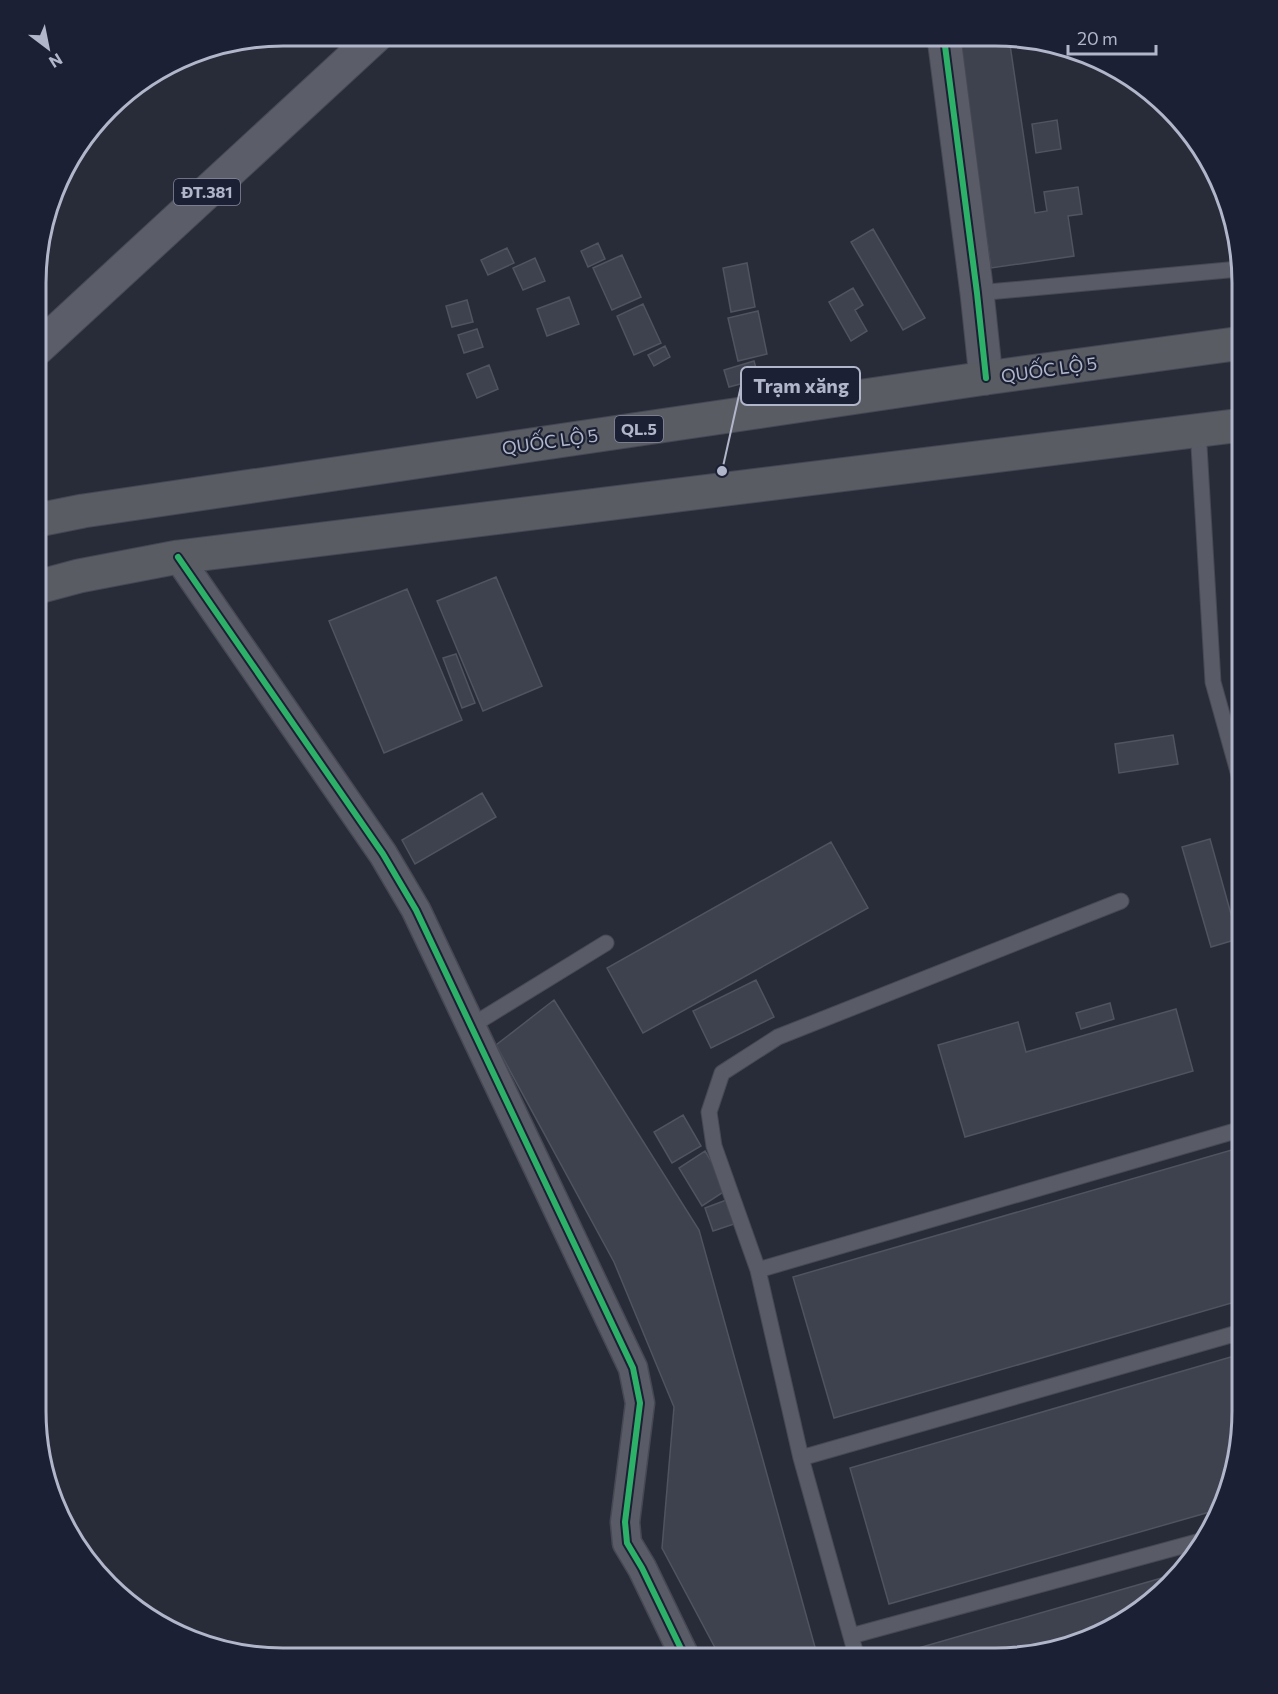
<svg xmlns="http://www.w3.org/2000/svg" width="1278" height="1694" font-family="Commissioner,sans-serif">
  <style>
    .building { fill: #3e424e; stroke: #505360; stroke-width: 1.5 }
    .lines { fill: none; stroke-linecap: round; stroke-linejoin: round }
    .service-casing { stroke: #464953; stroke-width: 17 }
    .minor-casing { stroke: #464953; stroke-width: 31 }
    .tertiary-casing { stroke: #464953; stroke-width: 35 }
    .primary-casing { stroke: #464955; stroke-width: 35 }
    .trunk-casing { stroke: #454854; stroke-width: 35 }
    .service { stroke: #595b66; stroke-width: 15 }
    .minor { stroke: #595b66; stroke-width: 28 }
    .tertiary { stroke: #595b66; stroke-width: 33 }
    .primary { stroke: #5b5d68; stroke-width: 33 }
    .trunk { stroke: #5a5c64; stroke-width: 33 }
    .cycleway-casing { stroke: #1b2034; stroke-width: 10 }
    .cycleway { stroke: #2db169; stroke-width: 6 }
    .labels { text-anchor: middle; stroke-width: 4.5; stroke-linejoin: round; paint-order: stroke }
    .shield { fill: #1b2034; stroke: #85899d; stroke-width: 1.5 }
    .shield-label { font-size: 16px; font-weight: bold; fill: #b2b6ca }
    .street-label { font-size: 18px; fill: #b2b6ca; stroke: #1b2034 }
    .rim { fill: none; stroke: #b2b6ca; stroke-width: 3 }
    .leader { fill: none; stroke: #b2b6ca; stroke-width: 2 }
    .callout-dot { fill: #b2b6ca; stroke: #1b2034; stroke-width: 2 }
    .callout { fill: #1b2034; stroke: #b2b6ca; stroke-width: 2 }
    .callout-label { font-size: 20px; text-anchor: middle; font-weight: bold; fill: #b2b6ca }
  </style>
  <rect width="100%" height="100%" fill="#282c39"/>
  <path class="building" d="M957 38H1009L1035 213 1047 211 1044 192 1078 187 1082 214 1068 216 1074 256 991 268Z
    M1057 120 1061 149 1036 153 1032 124Z
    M873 229 925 318 903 330 851 242Z
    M598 243 605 259 588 267 581 251Z
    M507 248 514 263 488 275 481 260Z
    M622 255 641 297 612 310 593 268Z
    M535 258 545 281 523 290 513 268Z
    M747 263 755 307 731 312 723 268Z
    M853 288 863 305 855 310 867 331 851 341 829 302Z
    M569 297 579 324 547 336 537 309Z
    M467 300 473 322 452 327 446 306Z
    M643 304 661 343 634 355 617 316Z
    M758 311 767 354 738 361 728 318Z
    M477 329 483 347 464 353 458 335Z
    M665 346 670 357 654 366 648 355Z
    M754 361 759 379 729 387 724 370Z
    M489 365 498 389 477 398 467 374Z
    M496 577 542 686 483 711 437 601Z
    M407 589 462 720 384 753 329 621Z
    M456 654 475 703 462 708 443 658Z
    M1173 735 1178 764 1119 773 1115 744Z
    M482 793 496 817 415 864 402 840Z
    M1210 839 1238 939 1211 947 1182 847Z
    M831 842 868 908 643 1033 607 968Z
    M756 980 774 1017 711 1048 693 1011Z
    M554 1000 699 1230 818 1658 720 1657 662 1548 674 1407 614 1262 496 1045Z
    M1110 1003 1114 1019 1081 1029 1076 1013Z
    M1176 1009 1193 1071 965 1137 938 1045 1018 1022 1026 1052Z
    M683 1115 701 1146 672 1163 654 1132Z
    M1242 1147V1300L834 1418 793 1277Z
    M705 1151 728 1189 702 1206 679 1168Z
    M729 1199 737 1223 713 1231 705 1208Z
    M1241 1354V1427L1229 1490 1220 1509 889 1604 850 1468Z
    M1179 1573 1158 1596 1104 1632 995 1658H910L908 1651Z"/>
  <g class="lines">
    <defs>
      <path id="service" d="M977 293 1239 269
        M1198 429 1213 682 1242 786
        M471 1026 606 943
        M758 1270 1242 1129
        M801 1458 1241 1332
        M851 1636 1204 1540
        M857 1658 801 1458 758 1270 714 1146 709 1112 722 1073 778 1037 1121 901"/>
      <path id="minor" d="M178 557 383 854 416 910 633 1368 640 1403 625 1522 627 1543 642 1568 685 1657"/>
      <path id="tertiary" d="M944 38 977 293 986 378"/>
      <path id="primary" d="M38 348 376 36"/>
      <path id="trunk" d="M38 520 83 511 986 378 1242 343
        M38 587 79 576 178 557 1242 425"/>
    </defs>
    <use href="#service" class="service-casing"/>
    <use href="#minor" class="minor-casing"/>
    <use href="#tertiary" class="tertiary-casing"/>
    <use href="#primary" class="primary-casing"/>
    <use href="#trunk" class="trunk-casing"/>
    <use href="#service" class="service"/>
    <use href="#minor" class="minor"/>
    <use href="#tertiary" class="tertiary"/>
    <use href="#primary" class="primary"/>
    <use href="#trunk" class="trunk"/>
    <defs>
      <path id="cycleway" d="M944 38 977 293 986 378
        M178 557 383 854 416 910 633 1368 640 1403 625 1522 627 1543 642 1568 685 1657"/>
    </defs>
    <use href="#cycleway" class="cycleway-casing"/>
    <use href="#cycleway" class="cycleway"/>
  </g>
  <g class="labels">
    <g class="shield">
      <rect x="174" y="179" width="66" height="26" rx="4.5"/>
      <rect x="615" y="416" width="48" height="26" rx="4.5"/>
    </g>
    <g class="shield-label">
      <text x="207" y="198">ĐT.381</text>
      <text x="639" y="435">QL.5</text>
    </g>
    <g class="street-label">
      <text transform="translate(1049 370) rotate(-8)" y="6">QUỐC LỘ 5</text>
      <text transform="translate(550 442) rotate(-8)" y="6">QUỐC LỘ 5</text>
    </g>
  </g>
  <path d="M0 0H1278V1694H0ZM283 46H995A237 237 0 0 1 1232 283V1411A237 237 0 0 1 995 1648H283A237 237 0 0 1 46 1411V283A237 237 0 0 1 283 46Z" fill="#1b2034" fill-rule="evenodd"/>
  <path class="rim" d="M283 46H995A237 237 0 0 1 1232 283V1411A237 237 0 0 1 995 1648H283A237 237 0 0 1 46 1411V283A237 237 0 0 1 283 46Z"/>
  <path class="leader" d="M722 471L741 386"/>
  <circle class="callout-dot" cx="722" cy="471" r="6"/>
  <rect class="callout" x="741" y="367" width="119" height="38" rx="6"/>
  <g class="callout-label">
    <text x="801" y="393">Trạm xăng</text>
  </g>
  <g transform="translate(48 48) rotate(148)" stroke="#1b2034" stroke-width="4.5" paint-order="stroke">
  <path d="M0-4.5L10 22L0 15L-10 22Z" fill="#b2b6ca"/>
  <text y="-9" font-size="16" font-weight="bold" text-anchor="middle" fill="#b2b6ca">N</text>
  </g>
  <path d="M1068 45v9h88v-9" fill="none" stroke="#b2b6ca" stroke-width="3"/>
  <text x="1077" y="45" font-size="18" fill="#b2b6ca" stroke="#1b2034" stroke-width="4.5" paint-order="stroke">20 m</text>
</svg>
